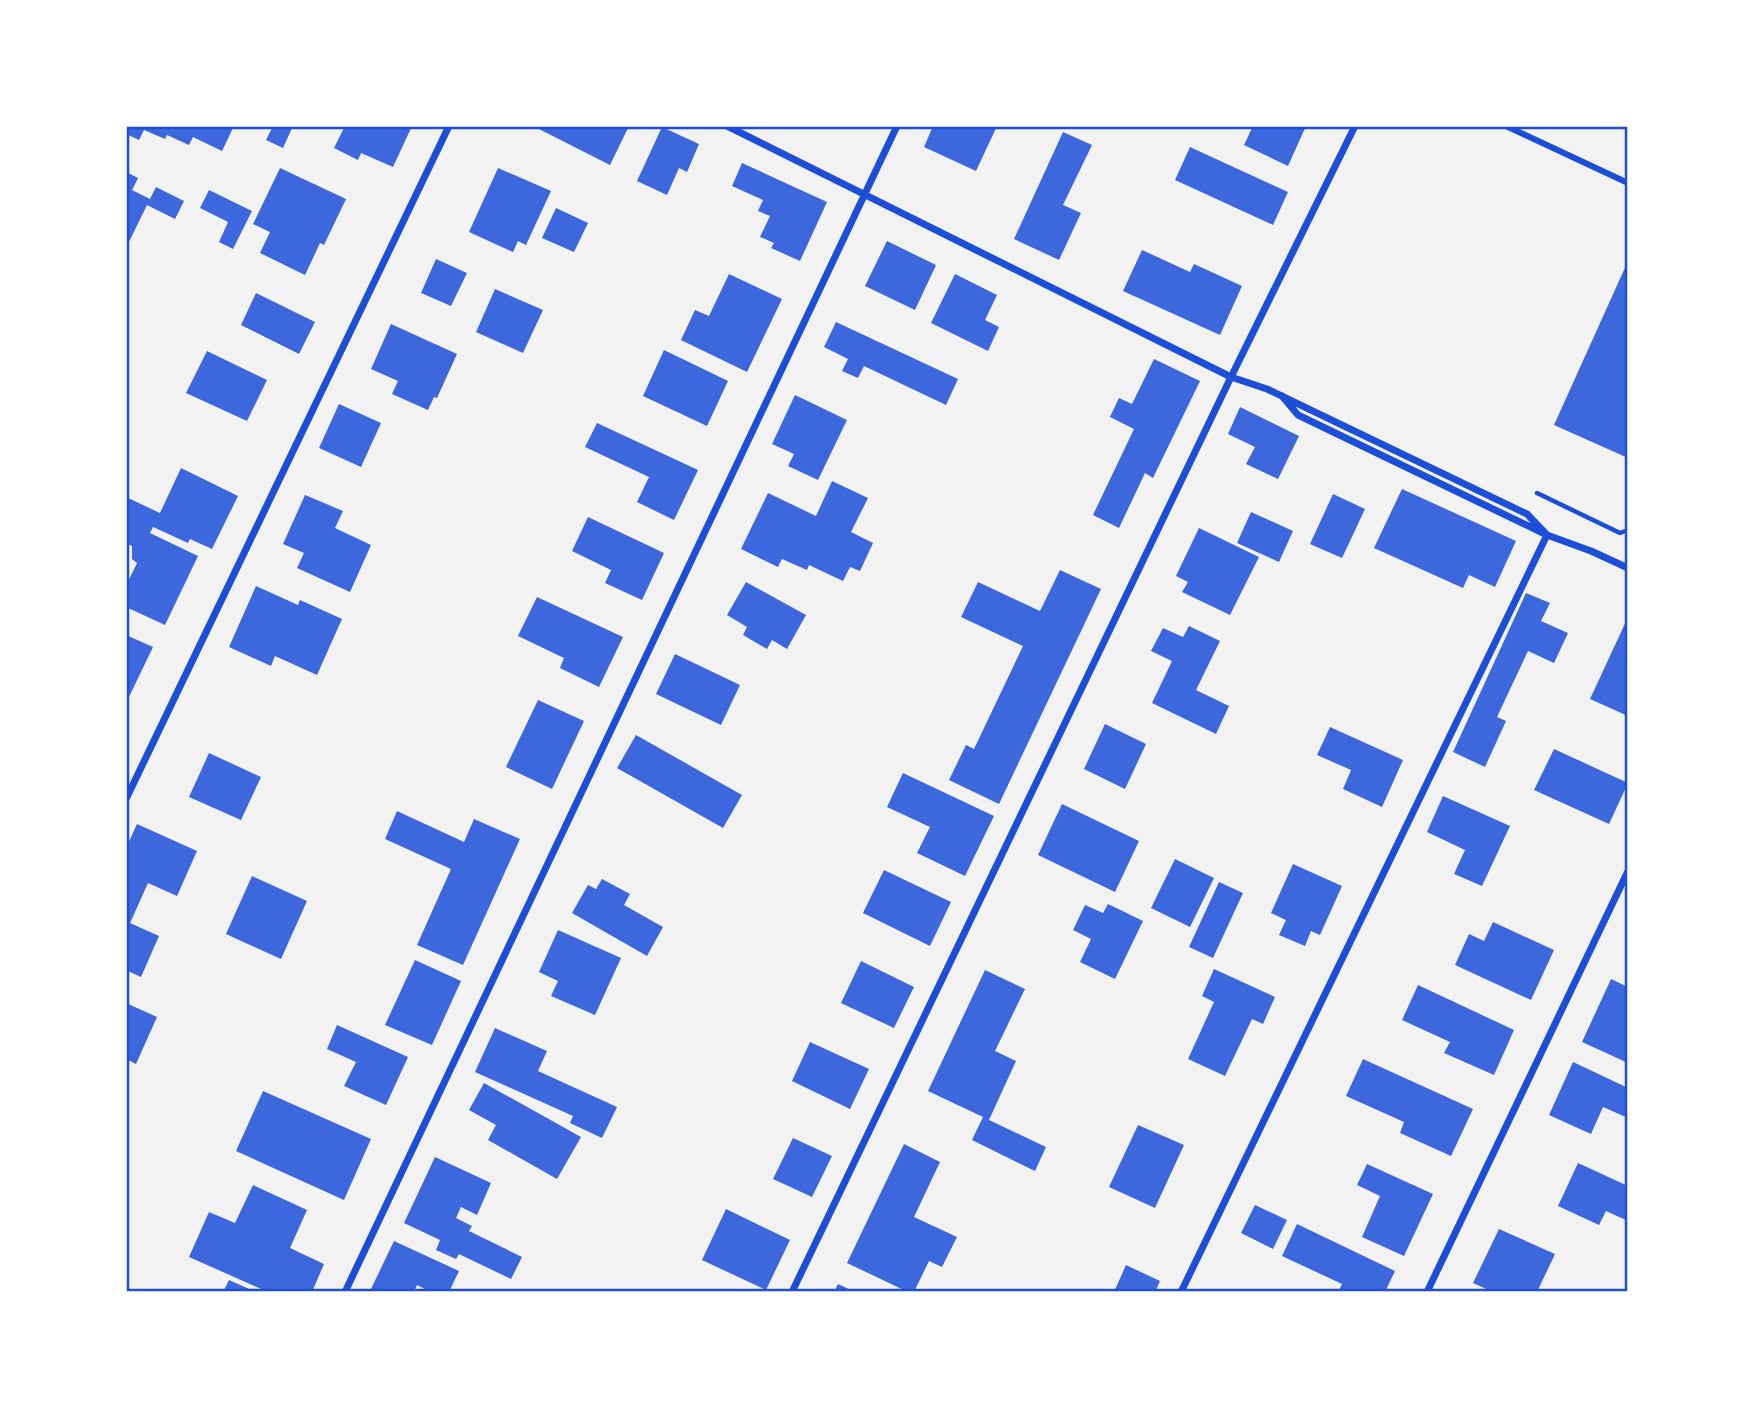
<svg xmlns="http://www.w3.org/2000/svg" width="1754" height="1418" font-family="'Alegreya Sans',sans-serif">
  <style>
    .building { fill: #3d67dc }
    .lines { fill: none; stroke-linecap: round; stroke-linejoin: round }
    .path { stroke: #1d4ed8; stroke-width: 4.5 }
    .pedestrian { stroke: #1d4ed8; stroke-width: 6 }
    .minor { stroke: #1d4ed8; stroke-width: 7 }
    .neatline { fill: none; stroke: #1d4ed8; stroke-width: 2.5 }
  </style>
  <rect width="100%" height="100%" fill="#f2f2f2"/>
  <path class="building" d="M126 126H229L233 128 222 151 193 137 189 145 167 135 165 139 144 130 139 140 126 134Z
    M273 126H293L283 148 266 140Z
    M345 126H412L393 167 361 153 358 160 334 148Z
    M533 126H629L610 165Z
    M933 126H997L976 171 924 147Z
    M1253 126H1306L1288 166 1244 145Z
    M662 127 699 144 687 172 679 168 667 195 637 181Z
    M1063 132 1092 145 1063 205 1081 213 1059 260 1014 239Z
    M1190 147 1288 192 1273 225 1175 180Z
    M742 163 827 202 800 261 771 248 774 243 760 237 770 216 758 211 763 200 732 186Z
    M280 168 346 199 324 245 320 243 305 275 260 253 270 232 253 224Z
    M498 168 551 191 526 245 518 241 513 252 469 232Z
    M126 172 138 178 132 190 150 199 156 187 184 201 175 219 147 205 126 248Z
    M209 190 252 211 233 249 219 242 228 222 200 208Z
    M556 208 588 223 574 252 542 238Z
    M887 241 936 265 915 310 865 286Z
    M1142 250 1190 272 1194 264 1242 286 1220 335 1123 291Z
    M436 259 467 273 451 306 421 293Z
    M1628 261V458L1554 425Z
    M729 274 782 299 747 372 681 340 695 310 709 316Z
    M955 274 997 295 985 320 999 327 988 351 931 323Z
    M495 289 543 310 523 353 476 332Z
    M256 293 315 322 299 354 241 325Z
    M836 322 958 379 946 405 864 366 858 378 842 371 848 359 824 347Z
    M391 324 457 354 437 398 434 397 428 410 392 394 398 381 371 369Z
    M664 350 728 381 707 426 643 396Z
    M207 351 267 380 247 421 186 393Z
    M1154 359 1200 381 1153 478 1145 473 1119 528 1093 515 1134 429 1110 417 1119 398 1132 404Z
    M795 395 847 420 818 480 788 466 794 454 772 444Z
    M339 404 381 423 361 467 319 448Z
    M1240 407 1299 436 1278 479 1246 464 1255 447 1228 434Z
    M597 423 698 470 674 520 637 502 649 477 585 447Z
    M181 468 238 496 212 549 190 539 188 543 153 527 150 533 198 556 165 625 126 607V586L137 563 132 559V546L126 543V497L160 513Z
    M832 481 868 498 851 532 873 543 860 571 850 567 843 581 809 565 807 570 782 559 778 567 741 549 768 493 816 516Z
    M1402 489 1516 541 1495 587 1469 575 1463 588 1374 548Z
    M1333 494 1365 509 1342 558 1310 544Z
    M305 495 343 511 335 528 371 545 350 592 297 568 304 553 283 544Z
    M1251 512 1293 531 1279 562 1237 543Z
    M588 517 664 553 642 600 605 583 611 570 572 551Z
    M1199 528 1259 557 1230 615 1182 592 1188 582 1176 576Z
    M1060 570 1101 589 999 804 949 780 966 745 974 749 1023 646 961 617 978 582 1040 611Z
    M746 582 806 615 787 649 772 640 767 649 743 635 747 627 727 615Z
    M256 586 298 605 300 600 342 619 317 675 275 656 271 666 229 647Z
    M1526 593 1550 603 1541 621 1568 633 1554 663 1528 651 1497 717 1506 721 1485 767 1453 752Z
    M537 597 623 637 599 687 560 668 564 658 518 636Z
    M1628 617V716L1590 699Z
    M1189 626 1220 641 1196 690 1229 706 1216 734 1152 703 1172 661 1151 651 1163 628 1183 637Z
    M126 635 153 647 129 697 126 696Z
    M675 654 740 685 721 725 656 694Z
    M538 700 584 721 552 789 506 767Z
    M1105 724 1146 744 1125 789 1084 769Z
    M1330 727 1403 760 1382 807 1343 789 1351 770 1317 755Z
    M636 735 742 795 723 828 617 768Z
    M1554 749 1628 783 1609 824 1534 790Z
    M209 753 261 777 241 820 189 797Z
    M903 773 994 816 965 876 917 853 930 827 887 807Z
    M1443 796 1510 826 1482 886 1454 874 1465 850 1427 832Z
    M1062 804 1139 841 1115 892 1038 855Z
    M397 811 464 842 474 819 520 839 463 965 417 945 451 869 385 839Z
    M137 824 197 851 177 896 148 883 130 923 159 936 141 977 126 970V848Z
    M1175 859 1214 878 1190 927 1151 908Z
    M1293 864 1342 886 1320 935 1311 931 1305 946 1279 935 1286 920 1271 913Z
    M884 870 951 902 930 946 863 913Z
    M252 876 307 901 281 959 226 934Z
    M602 879 630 894 624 905 663 927 647 956 572 913 588 885 596 889Z
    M1219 882 1243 893 1213 958 1189 947Z
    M1108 904 1143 921 1115 979 1080 962 1091 939 1073 930 1085 905 1103 913Z
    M1493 922 1554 950 1531 1000 1455 965 1469 934 1484 941Z
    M558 930 621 958 595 1015 551 996 558 981 539 972Z
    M415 960 461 981 432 1045 385 1025Z
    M861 961 914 987 894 1028 841 1003Z
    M1214 969 1275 997 1263 1024 1252 1019 1225 1076 1188 1059 1214 1002 1202 996Z
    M985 970 1025 989 995 1051 1016 1061 989 1120 1046 1147 1035 1171 972 1140 983 1117 928 1091Z
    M1611 979 1628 987V1063L1582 1042Z
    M1418 985 1514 1030 1494 1075 1444 1053 1450 1042 1402 1020Z
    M126 1003 157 1017 136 1064 126 1059Z
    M337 1025 408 1057 386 1105 344 1086 356 1062 327 1049Z
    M495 1028 547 1051 538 1071 617 1107 602 1138 570 1123 573 1116 475 1072Z
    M810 1042 869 1069 850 1109 792 1081Z
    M1363 1059 1473 1109 1451 1156 1400 1133 1404 1122 1346 1096Z
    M1573 1062 1628 1088V1118L1603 1107 1591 1134 1549 1115Z
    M484 1083 581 1137 557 1179 488 1140 496 1125 469 1110Z
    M263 1091 371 1139 344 1200 236 1151Z
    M1138 1125 1184 1145 1155 1208 1109 1187Z
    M793 1138 832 1156 812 1197 773 1179Z
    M904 1144 940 1162 914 1217 957 1237 942 1267 929 1261 914 1292H908L847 1263Z
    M435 1157 491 1183 477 1215 461 1207 456 1218 472 1226 469 1231 522 1257 511 1279 459 1254 456 1259 436 1250 440 1240 404 1223Z
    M1578 1163 1628 1186V1221L1606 1211 1599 1225 1558 1206Z
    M1367 1164 1433 1194 1404 1256 1362 1237 1380 1196 1357 1185Z
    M253 1185 307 1210 290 1248 324 1264 312 1292H268L189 1257 209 1212 235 1223Z
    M1255 1205 1287 1220 1273 1249 1241 1233Z
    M726 1209 790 1240 766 1290 702 1260Z
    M1297 1224 1395 1271 1385 1292H1338L1342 1284 1282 1256Z
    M1499 1229 1555 1254 1537 1292H1493L1473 1283Z
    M394 1241 459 1271 449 1292H431L417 1285 414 1292H377L371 1289Z
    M1126 1265 1160 1281 1155 1292H1114Z
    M229 1280 256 1292H223Z
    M838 1284 855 1292H834Z"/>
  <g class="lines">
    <path class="path" d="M1537 493 1620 533 1628 530"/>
    <path class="pedestrian" d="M1506 126 1628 183"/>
    <path class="minor" d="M727 126 1231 377 1267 389 1527 514 1547 535 1298 415 1282 396
      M126 799 449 126
      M345 1292 897 126
      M792 1292 1231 377 1355 126
      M1181 1292 1547 535 1591 551 1628 568
      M1427 1292 1628 871"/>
  </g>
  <rect width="1754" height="1418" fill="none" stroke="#ffffff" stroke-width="256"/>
  <rect x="128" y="128" width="1498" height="1162" class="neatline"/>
</svg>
